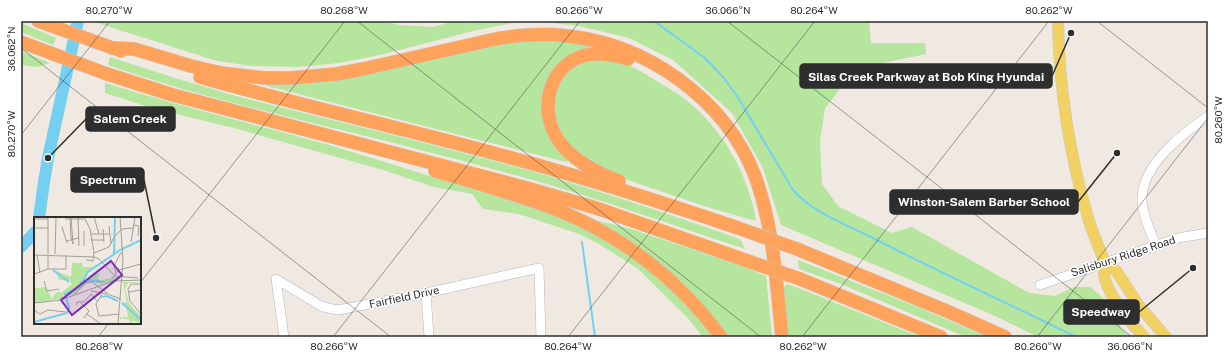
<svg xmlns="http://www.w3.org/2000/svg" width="1229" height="358" font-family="'Public Sans',sans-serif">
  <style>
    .green { fill: #b6e59e }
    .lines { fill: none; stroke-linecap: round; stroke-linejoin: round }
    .stream { stroke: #75cff0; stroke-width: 2 }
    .river { stroke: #75cff0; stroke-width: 12 }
    .minor-casing { stroke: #b4b7c1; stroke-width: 10 }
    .major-casing { stroke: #c9c9c9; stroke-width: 12 }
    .highway-casing { stroke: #c9c9c9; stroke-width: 14 }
    .minor { stroke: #fff; stroke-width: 9 }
    .major { stroke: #f2d163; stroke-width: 11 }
    .highway { stroke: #ffa35c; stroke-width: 13 }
    .highway-bridge-casing { stroke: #c9c9c9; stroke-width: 14; stroke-linecap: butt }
    .highway-bridge { stroke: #ffa35c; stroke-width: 13 }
    .ticks { fill: none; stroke: #2e2e2e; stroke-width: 1; stroke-opacity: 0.45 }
    .labels { text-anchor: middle; stroke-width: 3; stroke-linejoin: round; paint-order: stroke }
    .street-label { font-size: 11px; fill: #2e2e2e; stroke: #fff }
    .inset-river { fill: none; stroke: #75cff0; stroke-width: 2 }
    .inset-road { fill: none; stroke: #a29e99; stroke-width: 1 }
    .view { fill: #7b2cbf; fill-opacity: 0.15; stroke: #7b2cbf; stroke-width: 2 }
    .inset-edge { fill: none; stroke: #2e2e2e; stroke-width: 2 }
    .leader { fill: none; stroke: #2e2e2e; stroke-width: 1.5 }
    .callout-dot { fill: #2e2e2e; stroke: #fff; stroke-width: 1.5 }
    .callout { fill: #2e2e2e; stroke: #2e2e2e; stroke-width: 1.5 }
    .callout-label { font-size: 12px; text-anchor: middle; font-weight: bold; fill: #fff }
    .neatline { fill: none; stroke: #2e2e2e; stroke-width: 1.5 }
    .ticks-label { font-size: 10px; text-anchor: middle; fill: #2e2e2e }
  </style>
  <rect width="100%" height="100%" fill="#efe9e1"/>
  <path class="green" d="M91 21H382L400 25 433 27 454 21H523L477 30 380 55 339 63 298 67 252 66 217 61Z
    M537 21H869L871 43H925L926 54 878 64 843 85 825 108 820 141 822 184 838 206 892 233 912 227 1029 293 1055 296 1074 287H1090L1102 297 1122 329 1129 337H1038L993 315 781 225 763 168 732 113 673 60 629 38 579 26Z
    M21 23 56 38 53 45 21 32Z
    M550 38 593 46V51L584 53 546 93 568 159V161L566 162 267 86 268 82 472 47Z
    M21 51 50 63 37 67 21 65Z
    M110 57C152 71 194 84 236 96 326 119 415 140 505 164 584 185 662 212 740 239L745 249C672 225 600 199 526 178 467 162 408 146 349 132 268 112 187 93 108 65Z
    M597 58C608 60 620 62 630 66 642 71 653 79 665 86 671 90 679 94 685 99 722 128 749 175 756 221L707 207 610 174 574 153 557 131 552 96 564 73 579 63Z
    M105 83C179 106 254 124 329 145 370 157 411 170 451 183 498 197 551 210 594 233 640 259 681 294 712 337H703L687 317 637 268 599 244 579 234 519 214 483 209 472 194 434 187 383 170 234 128 152 108 105 93Z
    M599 221 628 228 745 267 766 276 772 337H727L599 224Z
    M798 260 920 308 987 337H966L841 284 799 269Z
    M787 284 801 289 920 337H788L783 288Z"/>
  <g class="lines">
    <path class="stream" d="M654 21 705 58 723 77 737 96 793 190C812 212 844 224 871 237 938 272 1008 303 1076 337
      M582 242 595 337"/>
    <path class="river" d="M39 218 44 182 48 158 78 21
      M21 247 35 232"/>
    <defs>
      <path id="minor" d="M1156 245C1151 233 1141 212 1142 198 1143 164 1182 134 1208 116
        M276 279 316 303 323 307 338 310 426 293 539 268 541 337
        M276 279 284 337
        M1040 285 1178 238 1208 233
        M426 293 429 337"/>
      <path id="major" d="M1058 21C1059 89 1070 157 1089 221 1093 235 1100 248 1104 261 1105 267 1103 274 1105 279 1111 299 1130 322 1144 337
        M1104 262 1117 272 1139 306 1166 337"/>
      <path id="highway" d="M38 21 121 51
        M21 42 107 74 173 95 527 188 596 208 745 260
        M112 48 134 49 191 66 221 73 265 78H291L336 74 363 69 500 38C522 35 545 33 567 36 647 44 725 99 755 176 774 228 776 282 782 337
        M200 77C301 106 403 128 504 156 583 177 661 202 738 228
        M435 171C477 183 520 195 560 211 624 237 680 281 721 337
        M619 181C597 173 573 161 559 141 538 112 547 65 586 55 600 52 614 55 628 59
        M797 249 949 312 1005 337
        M800 279 941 337"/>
    </defs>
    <use href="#minor" class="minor-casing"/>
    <use href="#major" class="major-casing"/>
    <use href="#highway" class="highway-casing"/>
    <use href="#minor" class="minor"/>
    <use href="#major" class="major"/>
    <use href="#highway" class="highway"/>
    <defs>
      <path id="highway-bridge" d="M738 228 797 249
        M745 260 800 279"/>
    </defs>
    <use href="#highway-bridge" class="highway-bridge-casing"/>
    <use href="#highway-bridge" class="highway-bridge"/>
  </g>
  <path class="ticks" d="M357 21 761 337M727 21 1132 337M1097 21 1208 108M21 48 391 337M21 135 110 21M140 283 345 21M98 337 109 323M333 337 580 21M568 337 815 21M802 337 1049 21M1037 337 1208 118"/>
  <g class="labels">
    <g class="street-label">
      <text transform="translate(1123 256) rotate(-18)" y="4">Salisbury Ridge Road</text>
      <text transform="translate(404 297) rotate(-12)" y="4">Fairfield Drive</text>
    </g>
  </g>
  <g transform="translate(34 217)">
    <rect width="107" height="107" fill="#efe9e1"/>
    <path d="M67 45 50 59 45 70 29 78 30 81 0 86V71L12 70 18 82 22 76 25 74 27 76 38 67 36 64 25 63 22 54 37 60 38 46H48L49 50H58ZM62 54 64 57 66 56 64 61 66 64 80 60 87 62 66 67 56 64 39 78 30 80ZM89 65H107L94 66 91 71 95 86 107 100V107L98 103V107H96V103L87 101 86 107V100H94L92 89 87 87 93 85Z" fill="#b6e59e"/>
    <path class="inset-river" d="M80 38 81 0M19 53 35 65M46 66 54 63 70 65M67 80 73 79 84 84M88 86 107 103M0 105 33 96 35 91 31 77 45 70 54 55 86 33 107 23"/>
    <path class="inset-road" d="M36 0 37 20 39 27 37 0M44 0 45 29M50 0 56 12 60 35 59 44 52 43M60 0 65 17M0 2H14M31 2H50M100 8 105 9 104 19M75 9 77 27M28 10 33 26M0 11H14M69 12 70 25M57 17H75M57 23H70M32 24 45 21M97 25 101 0M50 29V14M60 36 75 30 80 20 88 12 99 11M14 37V0M21 37 22 0M0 38 60 40 65 42 81 59 104 61M3 38 6 56M14 52V38M82 56 80 49 86 37 89 35M0 57 14 52H32V38M78 61 85 53 107 47M10 64 13 74 25 72M107 67H97L94 72 96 84 107 97M57 74 73 77M94 75 107 73M41 77 51 66 58 65 76 78 87 82M68 77 62 87 65 99 85 97M0 86 27 83 79 64 107 63M47 86 55 94 50 101M42 88 43 85H50L57 77 63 84M0 93 6 97 14 93 32 95M53 97 67 107M84 107 89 44 86 0"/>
    <path class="view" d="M77 44 88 58 38 98 27 83Z"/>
    <rect width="107" height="107" class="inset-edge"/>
  </g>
  <path class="leader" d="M1071 33L1052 76M48 158L86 119M156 238L144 180M1117 153L1078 202M1193 268L1139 312"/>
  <g class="callout-dot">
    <circle cx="1071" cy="33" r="4"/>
    <circle cx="48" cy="158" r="4"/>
    <circle cx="156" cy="238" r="4"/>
    <circle cx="1117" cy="153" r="4"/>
    <circle cx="1193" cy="268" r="4"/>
  </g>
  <g class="callout">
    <rect x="800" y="64" width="252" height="24" rx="4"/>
    <rect x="86" y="107" width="89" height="24" rx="4"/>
    <rect x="71" y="168" width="73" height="24" rx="4"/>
    <rect x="890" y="190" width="188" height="24" rx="4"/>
    <rect x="1064" y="300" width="75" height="24" rx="4"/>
  </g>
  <g class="callout-label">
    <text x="926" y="81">Silas Creek Parkway at Bob King Hyundai</text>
    <text x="130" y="123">Salem Creek</text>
    <text x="108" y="184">Spectrum</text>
    <text x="984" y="206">Winston-Salem Barber School</text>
    <text x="1101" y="316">Speedway</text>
  </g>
  <rect width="1229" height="358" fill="none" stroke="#ffffff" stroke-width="44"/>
  <rect x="22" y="22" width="1185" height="314" class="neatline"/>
  <g class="ticks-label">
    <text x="109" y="14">80.270°W</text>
    <text x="344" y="14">80.268°W</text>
    <text x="579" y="14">80.266°W</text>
    <text x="728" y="14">36.066°N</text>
    <text x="814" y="14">80.264°W</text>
    <text x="1049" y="14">80.262°W</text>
    <text transform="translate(11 49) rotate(-90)" y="4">36.062°N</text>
    <text transform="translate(1218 120) rotate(-90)" y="4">80.260°W</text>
    <text transform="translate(11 134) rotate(-90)" y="4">80.270°W</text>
    <text x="99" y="350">80.268°W</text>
    <text x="334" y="350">80.266°W</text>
    <text x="568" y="350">80.264°W</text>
    <text x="803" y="350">80.262°W</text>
    <text x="1038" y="350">80.260°W</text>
    <text x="1130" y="350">36.066°N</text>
  </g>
</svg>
